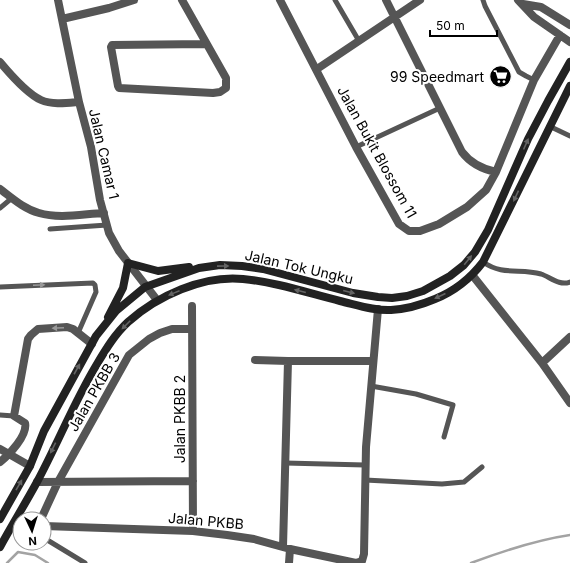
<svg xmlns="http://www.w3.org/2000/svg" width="570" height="563" font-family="Inter,sans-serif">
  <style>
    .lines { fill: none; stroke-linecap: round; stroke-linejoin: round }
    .stream { stroke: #a3a3a3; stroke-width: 2.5 }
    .service { stroke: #555; stroke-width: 5 }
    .minor { stroke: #555; stroke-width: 8 }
    .secondary { stroke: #222; stroke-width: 8 }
    .oneway { fill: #646464 }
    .oneway2 { fill: #999 }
    .labels { text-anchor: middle; stroke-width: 4; stroke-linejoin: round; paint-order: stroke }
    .poi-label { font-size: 14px; fill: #000; stroke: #fff; text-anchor: end }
    .street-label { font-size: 14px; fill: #000; stroke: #fff }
  </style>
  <rect width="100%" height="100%" fill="#fff"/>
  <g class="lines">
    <path class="stream" d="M7 563 18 552 35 555 48 563
      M471 563C503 551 536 540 570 535"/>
    <path class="service" d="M335 0 359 41
      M483 0 485 6 519 72 526 76 534 80
      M549 126 570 136
      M356 147 440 108
      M0 208 12 198
      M50 229 107 225
      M483 262C503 276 520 268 541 274 550 277 559 286 570 282
      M0 287 93 283 95 285 96 292 78 333
      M371 386 416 394 453 405 444 437
      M0 415 14 416
      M285 463 365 465
      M365 480 442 484 464 482 482 467
      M44 538 85 563"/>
    <path class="minor" d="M58 0 79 102 91 147 100 200 109 233 119 251 157 300
      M182 0 226 78V88L220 92 213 93 119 88 118 86 111 47 112 45 206 44
      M280 0 356 147 399 224 409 231H420L439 224 467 207 486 190 496 172 534 80 560 35
      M386 0 462 152C471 164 482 169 496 172
      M518 0 534 17 570 42
      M523 4 541 7 570 25
      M62 19 109 8 134 0
      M0 62C10 74 26 93 41 100 52 105 67 103 79 102
      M317 69 420 0
      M0 189C12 198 24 209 39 213 59 219 83 214 104 213
      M473 276 542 363 570 403
      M192 306 193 531
      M255 360 288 361H373
      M542 363 570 337
      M0 449 30 466
      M0 462C9 455 28 435 25 423L14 416 28 339 31 335 38 329 67 327 73 329 92 344
      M37 482 193 481
      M41 519 58 482 129 355 149 339 160 333 172 329H192
      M44 526 193 531 227 535 254 539 290 549 356 563 362 561 364 554 366 447 378 309
      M283 547 288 361
      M289 563 290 549"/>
    <path class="secondary" d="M108 317 123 288 128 263 158 271 189 267
      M0 519 30 466 44 431 96 336 116 311 145 287 199 268 220 265 242 266 263 269 353 293 378 297 392 298 407 296 423 291 450 276 464 265 475 252 488 230 528 139 548 101 570 62
      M0 547C12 525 25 504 37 482 58 443 74 402 97 364 106 349 115 334 128 322 157 296 203 275 243 279 276 282 308 293 340 301 357 305 374 311 391 310 407 309 421 305 435 299 455 291 470 279 483 262L570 86"/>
  </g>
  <defs><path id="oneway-solid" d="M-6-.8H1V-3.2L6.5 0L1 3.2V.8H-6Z"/></defs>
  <g class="oneway">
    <use href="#oneway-solid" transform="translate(526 144) rotate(-66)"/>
    <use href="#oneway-solid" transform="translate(516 196) rotate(115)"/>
    <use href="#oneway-solid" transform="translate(468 260) rotate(-51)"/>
    <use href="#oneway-solid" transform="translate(223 266) rotate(-1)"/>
    <use href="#oneway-solid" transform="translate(300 291) rotate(-166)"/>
    <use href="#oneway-solid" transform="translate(349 292) rotate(14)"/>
    <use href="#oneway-solid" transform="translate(174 293) rotate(158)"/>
    <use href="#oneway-solid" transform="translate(440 296) rotate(155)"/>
    <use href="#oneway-solid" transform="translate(126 325) rotate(135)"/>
    <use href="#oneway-solid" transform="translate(77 369) rotate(-61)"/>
    <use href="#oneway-solid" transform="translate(53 448) rotate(116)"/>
    <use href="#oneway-solid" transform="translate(19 485) rotate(-60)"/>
  </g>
  <g class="oneway2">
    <use href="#oneway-solid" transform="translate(39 285) rotate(-2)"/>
    <use href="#oneway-solid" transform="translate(58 328) rotate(177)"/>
  </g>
  <defs>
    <symbol id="supermarket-disc" viewBox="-11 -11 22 22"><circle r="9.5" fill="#000" stroke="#fff"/><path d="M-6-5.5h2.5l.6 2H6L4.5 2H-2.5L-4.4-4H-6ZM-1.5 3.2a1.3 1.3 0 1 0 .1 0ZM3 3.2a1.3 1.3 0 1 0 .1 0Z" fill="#fff"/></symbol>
  </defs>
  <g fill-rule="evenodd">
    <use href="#supermarket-disc" x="488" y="64" width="25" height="25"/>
  </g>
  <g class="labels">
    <g class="poi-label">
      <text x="484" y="82">99 Speedmart</text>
    </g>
    <g class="street-label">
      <text transform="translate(377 152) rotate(61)" y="5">Jalan Bukit Blossom 11</text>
      <text transform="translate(104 154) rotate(77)" y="5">Jalan Camar 1</text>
      <text transform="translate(299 267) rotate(13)" y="5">Jalan Tok Ungku</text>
      <text transform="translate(94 392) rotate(-60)" y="5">Jalan PKBB 3</text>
      <text transform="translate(180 419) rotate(-90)" y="5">Jalan PKBB 2</text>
      <text transform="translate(206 521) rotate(5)" y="5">Jalan PKBB</text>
    </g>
  </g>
  <g transform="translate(32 531) rotate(176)"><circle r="19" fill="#ffffff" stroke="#999999"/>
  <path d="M0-3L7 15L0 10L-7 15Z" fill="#000000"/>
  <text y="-6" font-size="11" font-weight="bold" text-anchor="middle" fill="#000000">N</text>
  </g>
  <path d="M430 30v6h67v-6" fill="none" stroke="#000000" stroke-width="2"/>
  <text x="436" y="30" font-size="12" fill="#000000" stroke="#ffffff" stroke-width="3" paint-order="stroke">50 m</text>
</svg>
